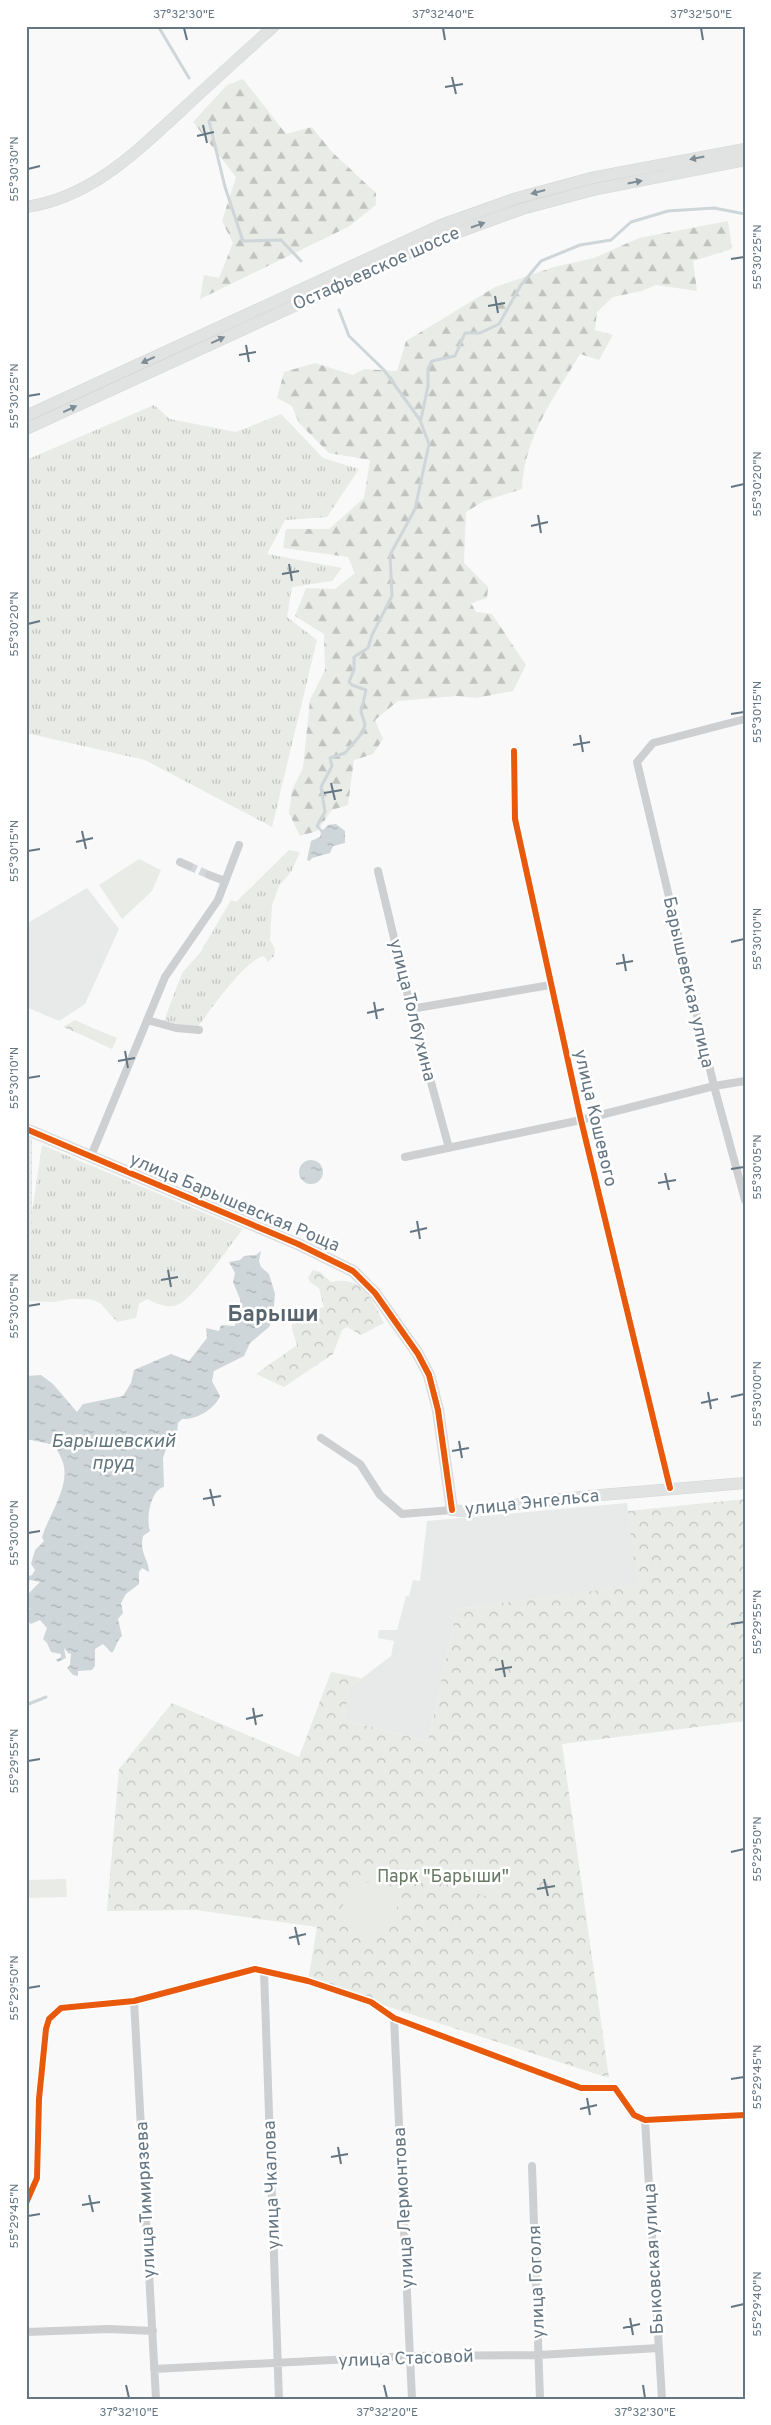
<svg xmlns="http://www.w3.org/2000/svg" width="771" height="2425" font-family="Overpass,sans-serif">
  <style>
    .built { fill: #e8e9e9 }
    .grass { fill: url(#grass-tufts) }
    .forest { fill: url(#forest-firs) }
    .park { fill: url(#park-crowns) }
    .garden { fill: url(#garden-dots) }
    .pitch { fill: #e8ebe6 }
    .water { fill: url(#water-ripples) }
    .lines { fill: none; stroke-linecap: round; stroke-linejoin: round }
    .stream { stroke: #ced6d9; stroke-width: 3 }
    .street-tunnel { stroke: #d4d8dc; stroke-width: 8; stroke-dasharray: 8 4; stroke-linecap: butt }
    .secondary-casing { stroke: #d5d6d7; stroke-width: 12 }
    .street { stroke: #cecfd0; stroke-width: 8 }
    .secondary { stroke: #e1e2e2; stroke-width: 11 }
    .cycleway-casing { stroke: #fff; stroke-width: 9 }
    .cycleway { stroke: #e8590c; stroke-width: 6 }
    .oneway { fill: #7e8c96 }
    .ticks { fill: none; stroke: #657683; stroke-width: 2 }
    .labels { text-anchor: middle; stroke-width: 5; stroke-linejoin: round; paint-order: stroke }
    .street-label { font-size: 18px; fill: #657683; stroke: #fff }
    .park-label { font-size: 18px; fill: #687a64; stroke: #fff }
    .water-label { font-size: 19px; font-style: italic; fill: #60757c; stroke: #fff }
    .district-label { font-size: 22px; font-weight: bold; fill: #57646e; stroke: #fff }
    .neatline { fill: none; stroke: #657683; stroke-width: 2 }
    .ticks-label { font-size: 12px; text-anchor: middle; fill: #657683 }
  </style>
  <defs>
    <pattern id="grass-tufts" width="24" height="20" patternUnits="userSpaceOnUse" patternTransform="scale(1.25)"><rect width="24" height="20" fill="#e8ebe6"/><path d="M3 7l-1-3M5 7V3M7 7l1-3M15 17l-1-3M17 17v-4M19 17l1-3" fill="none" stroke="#c0c3c0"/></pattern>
    <pattern id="forest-firs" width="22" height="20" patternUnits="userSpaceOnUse" patternTransform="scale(1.25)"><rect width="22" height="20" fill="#e8ebe6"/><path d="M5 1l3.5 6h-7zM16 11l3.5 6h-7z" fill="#c0c3c0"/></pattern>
    <pattern id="park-crowns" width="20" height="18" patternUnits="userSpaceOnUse" patternTransform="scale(1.25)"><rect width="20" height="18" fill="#e8ebe6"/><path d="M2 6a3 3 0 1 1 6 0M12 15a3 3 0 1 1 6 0" fill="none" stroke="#c0c3c0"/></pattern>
    <pattern id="garden-dots" width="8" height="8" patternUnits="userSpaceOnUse" patternTransform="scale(1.25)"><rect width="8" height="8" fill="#e8ebe6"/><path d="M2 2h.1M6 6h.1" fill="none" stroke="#c0c3c0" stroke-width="1.8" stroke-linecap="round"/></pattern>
    <pattern id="water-ripples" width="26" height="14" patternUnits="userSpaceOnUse" patternTransform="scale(1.25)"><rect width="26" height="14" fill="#ced6d9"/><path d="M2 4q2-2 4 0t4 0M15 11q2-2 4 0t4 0" fill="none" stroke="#abb2b5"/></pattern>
  </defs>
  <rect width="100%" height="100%" fill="#f9f9f9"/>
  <path class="built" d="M87 888 119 929 85 1004 59 1021 26 1007V924Z
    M627 1503 638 1585 457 1609 428 1741 344 1720 349 1688 391 1656 394 1641 378 1638 379 1630H397L406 1596H409L413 1580 420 1581 427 1521Z"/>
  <path class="grass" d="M154 405 170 419 236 432 281 414 323 458 359 469 327 517 285 520 267 554 342 568 332 581 292 587 287 617 317 640 272 827 145 760 26 733V460Z
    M289 850 300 852 291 872 279 886 272 905 270 940 275 949 274 956 268 962 264 956C245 959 209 1012 197 1028L164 1021 182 973 200 953 231 900 236 902Z
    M42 1145 243 1229C230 1245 193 1300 177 1305 167 1309 156 1303 147 1299L139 1304 136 1318 117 1322 100 1303 90 1299H69L54 1302 26 1301V1253Z"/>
  <path class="forest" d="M243 79 286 134 312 127 332 152 376 193V205L348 227 200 299 204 275 219 278 233 243 222 221 236 177 193 122 227 85Z
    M728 221 732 249 693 261 697 291 656 285 642 291 613 297 597 312 595 330 613 335 599 360 580 354C554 398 524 437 522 489L484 501 466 512 464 563 488 587 487 598 471 603 476 612 492 614 526 665 513 691 476 698 456 696 398 701 375 720 383 739 373 754 354 760 348 805 332 810 317 831 300 836 289 813 292 790 303 768 310 700 325 670 324 634 295 616 306 588 335 589 355 573 348 557 283 548 286 529H329L364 498 370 460 329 453 299 423 292 406 277 398 284 372 315 363 353 375 364 369 397 371 406 341 495 287 554 267 594 258 639 238Z"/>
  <path class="park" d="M75 1020 88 1026 84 1036 63 1027Z
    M313 1270 320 1272 331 1282C362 1275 371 1298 384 1323L361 1335 347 1327 342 1330 333 1354 284 1387 256 1374 297 1345 292 1329V1324L315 1309 324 1307 319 1288 310 1282 308 1277Z
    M745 1499V1721L562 1744 609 2078 308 1981 317 1927 196 1910 107 1911 119 1769 172 1703 299 1757 331 1672 361 1678 349 1689 344 1720 428 1741 457 1609 637 1585 628 1511Z"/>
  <path class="garden" d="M26 1137 32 1139V1232L26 1243Z"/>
  <path class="pitch" d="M139 859 161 870 152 891 122 919 99 885Z
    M88 1026 117 1038 112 1049 84 1036Z
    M462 1866 507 1881 500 1901 456 1886Z
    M66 1879 67 1897 27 1898V1880Z
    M384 1880 401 1897C391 1923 386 1934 355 1933L342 1920C341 1890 356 1882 384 1880Z"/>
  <path class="water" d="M336 824 345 831V843L333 846 330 853 312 858 310 861 307 860 311 841 320 837 321 833 317 826 323 830 328 825Z
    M299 1172a12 12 0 1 1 24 0a12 12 0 1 1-24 0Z
    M261 1251 259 1261 261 1267 269 1274 275 1294 273 1318 269 1327 250 1343 244 1356 214 1371 212 1381 220 1396C215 1409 196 1420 182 1419L178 1423 177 1433 169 1441 163 1458 164 1487C150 1490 146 1520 150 1531L143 1536C139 1554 149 1559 149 1572L142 1568 139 1572V1584L126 1594 121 1603 123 1613 118 1619 122 1636C116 1641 117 1647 112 1653L103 1644 95 1649V1666L92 1670 78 1671V1676L73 1675 67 1668 70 1665 71 1653 69 1654 64 1648 66 1658 58 1662 56 1660 61 1657V1654L51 1652 47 1643 43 1639 47 1628 40 1620 31 1624 28 1621 27 1612 30 1608 26 1607V1596L40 1582 30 1580 26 1582V1577L32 1575 35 1570 31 1564 35 1550 44 1541 42 1537C49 1515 68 1489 64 1467 63 1460 58 1452 55 1445L26 1439V1376L41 1375 53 1384 77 1412 83 1404 123 1396 131 1383 134 1370 171 1354 189 1361 207 1338 206 1328 219 1331 221 1325 235 1326 234 1320 240 1311V1299L233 1282 235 1273 229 1262 240 1260 244 1256 256 1255Z"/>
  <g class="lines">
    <path class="stream" d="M158 26 189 78
      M209 121 225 187 243 241 281 240 301 261
      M421 419 428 386V369L432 361 455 356 465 333H480L499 324 521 285 541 261 580 245 611 240 631 222 668 211 714 208 745 214
      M319 828 317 826 325 812 321 787 332 766 330 758 345 753 363 732 365 724 361 712 366 690 352 685 349 682 354 670V657L368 648 372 635 392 596 390 555 415 509 429 444 420 420 384 370 349 336 339 310
      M26 1705 46 1697"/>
    <path class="street-tunnel" d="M189 866 209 875"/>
    <defs>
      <path id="secondary" d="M26 207C91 198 137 151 183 109 213 81 243 54 274 26
        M26 416 441 225 517 198 591 178 745 149
        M26 429 445 237 522 209 597 189 745 160
        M26 1129 298 1244 353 1271 375 1293 418 1354 429 1375 438 1410 452 1510 461 1511 589 1496 745 1483"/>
    </defs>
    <use href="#secondary" class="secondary-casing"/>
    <path class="street" d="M745 719 653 743 637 762 714 1086 745 1200
      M514 751 515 819 581 1120 670 1488
      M180 862 189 866
      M378 871 411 1009 449 1148
      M209 875 225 881
      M411 1009 550 985
      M147 1020 176 1028 199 1030
      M91 1156 165 977 218 900 239 845
      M405 1157 581 1120 714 1086 745 1081
      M321 1438 360 1464 380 1495 402 1514 452 1510
      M264 1971 279 2399
      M134 2001 156 2399
      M394 2018 412 2399
      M645 2120 662 2399
      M532 2166 540 2399
      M26 2203 37 2178 39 2099 46 2029 49 2019 61 2008 134 2001 255 1969 308 1981 371 2002 394 2018 581 2088H615L634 2115 645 2120 745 2115
      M26 2332 109 2329 153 2331
      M154 2369 409 2356 539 2355 659 2348"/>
    <use href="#secondary" class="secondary"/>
    <defs>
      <path id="cycleway" d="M514 751 515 819 581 1120 670 1488
        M26 1129 298 1244 353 1271 375 1293 418 1354 429 1375 438 1410 452 1510
        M26 2203 37 2178 39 2099 46 2029 49 2019 61 2008 134 2001 255 1969 308 1981 371 2002 394 2018 581 2088H615L634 2115 645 2120 745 2115"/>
    </defs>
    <use href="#cycleway" class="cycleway-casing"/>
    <use href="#cycleway" class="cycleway"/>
  </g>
  <defs><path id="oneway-solid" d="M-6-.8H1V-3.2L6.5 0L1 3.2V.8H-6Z" transform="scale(1.25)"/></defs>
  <g class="oneway">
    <use href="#oneway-solid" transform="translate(697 158) rotate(169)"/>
    <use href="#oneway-solid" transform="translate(635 182) rotate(-11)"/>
    <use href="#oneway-solid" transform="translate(538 192) rotate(165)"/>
    <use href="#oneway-solid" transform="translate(478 225) rotate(-19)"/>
    <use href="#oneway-solid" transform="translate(218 340) rotate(-25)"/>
    <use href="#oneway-solid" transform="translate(148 360) rotate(155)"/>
    <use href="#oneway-solid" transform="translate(70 409) rotate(-25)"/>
  </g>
  <path class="ticks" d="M184 28 187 40M443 28 445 40M701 28 703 40M452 77 456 94M445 87 463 84M203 125 207 143M197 136 214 132M28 169 40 166M731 259 744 257M495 296 498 313M488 306 505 303M246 345 249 362M239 355 256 352M28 396 40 394M731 487 744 484M538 515 541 533M531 526 548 522M289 564 292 581M282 574 299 571M28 624 40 621M731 714 744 712M580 735 583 752M573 745 590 742M331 783 335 800M324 793 342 790M82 831 86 849M76 842 93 838M28 851 40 849M731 942 744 939M623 954 626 971M616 964 633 961M374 1002 377 1019M367 1013 384 1009M125 1051 128 1068M118 1061 135 1058M28 1078 40 1076M731 1169 744 1167M665 1173 669 1190M658 1183 676 1180M417 1221 420 1239M410 1232 427 1228M168 1270 171 1287M161 1280 178 1277M28 1306 40 1304M708 1392 711 1409M731 1397 744 1394M701 1403 718 1399M459 1441 462 1458M452 1451 469 1448M210 1489 214 1506M203 1499 221 1496M28 1533 40 1531M731 1624 744 1622M502 1660 505 1677M495 1670 512 1667M253 1708 256 1725M246 1719 263 1715M28 1761 40 1759M731 1852 744 1849M544 1879 548 1896M537 1889 555 1886M295 1927 299 1945M289 1938 306 1934M28 1988 40 1986M731 2079 744 2077M587 2098 590 2115M580 2109 597 2105M338 2147 341 2164M331 2157 348 2154M89 2195 93 2212M82 2205 100 2202M28 2216 40 2214M731 2307 744 2304M630 2318 633 2335M623 2328 640 2324M126 2385 129 2398M384 2385 387 2398M643 2385 645 2398"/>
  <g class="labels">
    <g class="street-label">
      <text transform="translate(376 268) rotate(-24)" y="6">Остафьевское шоссе</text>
      <text transform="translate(689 982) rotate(77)" y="6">Барышевская улица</text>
      <text transform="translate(413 1010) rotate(76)" y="6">улица Толбухина</text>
      <text transform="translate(596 1118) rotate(77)" y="6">улица Кошевого</text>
      <text transform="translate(235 1202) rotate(23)" y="6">улица Барышевская Роща</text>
      <text transform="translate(532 1502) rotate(-6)" y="6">улица Энгельса</text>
      <text transform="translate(271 2185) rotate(-92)" y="6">улица Чкалова</text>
      <text transform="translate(145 2200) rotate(-93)" y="6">улица Тимирязева</text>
      <text transform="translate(403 2208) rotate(-93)" y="6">улица Лермонтова</text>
      <text transform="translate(653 2259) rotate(-93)" y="6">Быковская улица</text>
      <text transform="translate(536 2282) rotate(-92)" y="6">улица Гоголя</text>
      <text transform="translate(406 2358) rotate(-2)" y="6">улица Стасовой</text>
    </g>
    <g class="park-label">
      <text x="443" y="1882">Парк "Барыши"</text>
    </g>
    <g class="water-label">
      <text x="113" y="1447">Барышевский<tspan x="113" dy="22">пруд</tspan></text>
    </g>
    <g class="district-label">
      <text x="273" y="1321">Барыши</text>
    </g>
  </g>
  <rect width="771" height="2425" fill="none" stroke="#ffffff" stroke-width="55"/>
  <rect x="28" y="28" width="716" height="2370" class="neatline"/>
  <g class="ticks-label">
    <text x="184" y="18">37°32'30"E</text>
    <text x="443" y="18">37°32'40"E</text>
    <text x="701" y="18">37°32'50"E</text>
    <text transform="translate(14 169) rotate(-90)" y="4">55°30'30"N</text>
    <text transform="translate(757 257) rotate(-90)" y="4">55°30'25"N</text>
    <text transform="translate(14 396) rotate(-90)" y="4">55°30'25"N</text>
    <text transform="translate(757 484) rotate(-90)" y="4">55°30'20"N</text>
    <text transform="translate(14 624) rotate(-90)" y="4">55°30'20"N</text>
    <text transform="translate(757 712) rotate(-90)" y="4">55°30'15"N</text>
    <text transform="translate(14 851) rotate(-90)" y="4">55°30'15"N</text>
    <text transform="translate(757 939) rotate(-90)" y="4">55°30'10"N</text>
    <text transform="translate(14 1078) rotate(-90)" y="4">55°30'10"N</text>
    <text transform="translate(757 1167) rotate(-90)" y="4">55°30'05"N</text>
    <text transform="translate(14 1306) rotate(-90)" y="4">55°30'05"N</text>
    <text transform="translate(757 1394) rotate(-90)" y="4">55°30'00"N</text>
    <text transform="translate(14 1533) rotate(-90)" y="4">55°30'00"N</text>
    <text transform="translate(757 1622) rotate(-90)" y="4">55°29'55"N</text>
    <text transform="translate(14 1761) rotate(-90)" y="4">55°29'55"N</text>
    <text transform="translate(757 1849) rotate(-90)" y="4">55°29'50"N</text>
    <text transform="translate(14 1988) rotate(-90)" y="4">55°29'50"N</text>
    <text transform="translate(757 2077) rotate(-90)" y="4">55°29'45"N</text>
    <text transform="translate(14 2216) rotate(-90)" y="4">55°29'45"N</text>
    <text transform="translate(757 2304) rotate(-90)" y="4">55°29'40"N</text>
    <text x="129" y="2416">37°32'10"E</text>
    <text x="387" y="2416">37°32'20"E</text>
    <text x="645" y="2416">37°32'30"E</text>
  </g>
</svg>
